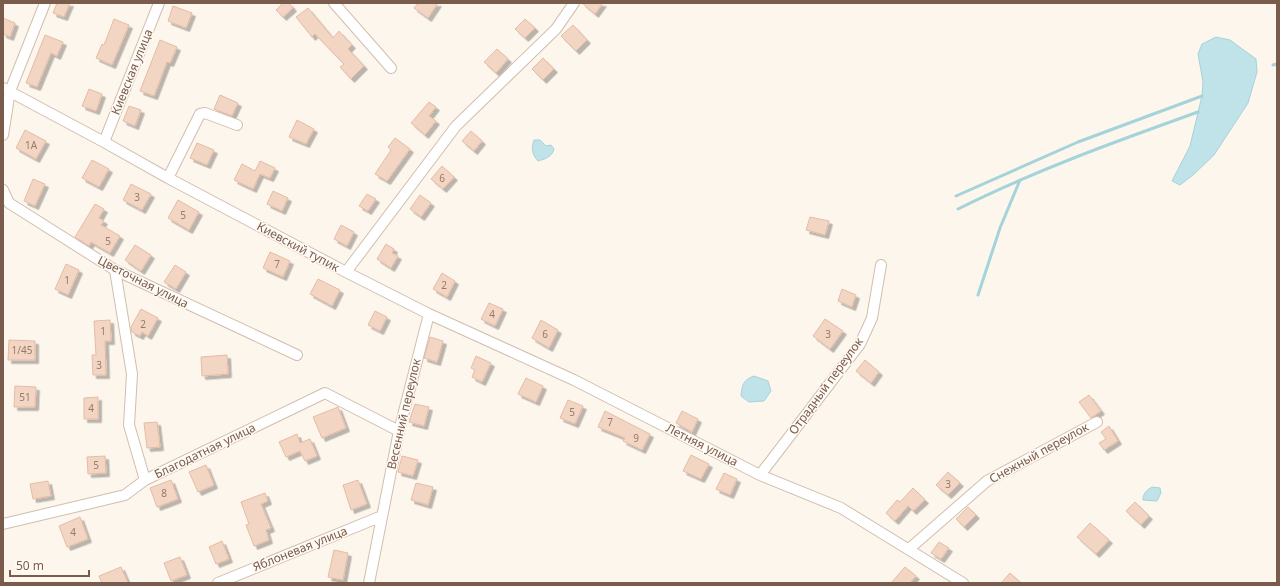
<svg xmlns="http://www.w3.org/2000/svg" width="1280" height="586" font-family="'Noto Sans',sans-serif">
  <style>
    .water { fill: #bfe3e8; stroke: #a5d3da }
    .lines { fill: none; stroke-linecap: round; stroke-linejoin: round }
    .stream { stroke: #a5d3da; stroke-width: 3 }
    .building { fill: #f3d5c3; stroke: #e6bba3; filter: url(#shadow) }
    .minor-casing { stroke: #d1beb0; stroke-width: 12 }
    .minor { stroke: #fff; stroke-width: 10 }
    .labels { text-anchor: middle; stroke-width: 3; stroke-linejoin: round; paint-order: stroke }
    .number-label { font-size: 10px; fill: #987a6a }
    .street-label { font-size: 12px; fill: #7a5c4d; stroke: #fffaf3 }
  </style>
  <defs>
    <filter id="shadow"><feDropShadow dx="3.5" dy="3.5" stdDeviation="0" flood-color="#0004"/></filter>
  </defs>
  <rect width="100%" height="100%" fill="#fdf6ec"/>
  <path class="water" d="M1216 37 1230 40 1256 59 1257 72 1248 103 1214 155 1193 175 1180 185 1172 181 1190 146 1202 96 1203 82 1198 54 1202 44Z
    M534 140H540L546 146 551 145 554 149C552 157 545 159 538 161 532 154 531 149 534 140Z
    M754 376 768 381 771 391 764 401 749 402 741 396C742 385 743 380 754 376Z
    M1152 487 1160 488 1161 493 1157 501 1143 500C1143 493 1146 491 1152 487Z"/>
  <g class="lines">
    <path class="stream" d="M1273 65 1277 64
      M956 196 1078 142 1202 96
      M958 209C1036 170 1117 141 1198 112
      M978 295 1000 228 1020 180"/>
  </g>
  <path class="building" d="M57 3H70L64 17 53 13Z
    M283 3H289L293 8 283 17 276 10Z
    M418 3H438L428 18 414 8Z
    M582 3H603L595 14Z
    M173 6 192 13 186 28 168 21Z
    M308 8 333 38 339 31 352 45 348 49 364 66 351 79 340 67 344 64 315 34 312 37 296 17Z
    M3 18 15 23 10 37 3 34Z
    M114 19 129 25 112 65 96 58 102 44 104 45Z
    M525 19 535 28 525 38 515 29Z
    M573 25 587 40 576 51 561 36Z
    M45 35 63 42 57 56 51 53 37 87 26 83Z
    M160 40 177 47 170 63 167 62 154 96 140 91Z
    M497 49 508 59 496 73 484 62Z
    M543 58 554 69 543 80 532 69Z
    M89 89 102 94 96 111 82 106Z
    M220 95 238 103 232 116 214 109Z
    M429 102 436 107 429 116 436 121 425 135 411 123Z
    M129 106 141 110 135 126 123 121Z
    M297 120 314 129 306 144 289 137Z
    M25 130 46 141 36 159 16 148Z
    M471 131 482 141 474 151 462 141Z
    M395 138 410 149 387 181 375 174 391 150 388 147Z
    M197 143 214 150 207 165 190 158Z
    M92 160 109 169 99 187 82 178Z
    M260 161 275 168 270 178 260 174 253 189 234 180 242 164 255 171Z
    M442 166 454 177 443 189 431 179Z
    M33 179 45 184 35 206 24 201Z
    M131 184 151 194 142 210 123 200Z
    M273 191 288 198 282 211 267 204Z
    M367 194 376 199 368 211 359 206Z
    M420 195 431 203 421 217 410 209Z
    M178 200 199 212 189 230 168 218Z
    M95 204 104 209 99 218 104 221 101 225 120 236 110 253 91 242 89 246 75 237Z
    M810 217 829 221 825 235 806 230Z
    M341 225 354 232 347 246 334 239Z
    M386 244 394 249 392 253 398 256 391 268 377 259Z
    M135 245 151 255 141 271 125 260Z
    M270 252 290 261 283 277 263 268Z
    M66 264 79 270 68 295 55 289Z
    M175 265 186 272 176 289 164 282Z
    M442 273 455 281 447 297 433 289Z
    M318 279 340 290 332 306 310 294Z
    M842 289 856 295 852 307 838 301Z
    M489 303 503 309 495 326 481 319Z
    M141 309 158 318 148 336 142 332 140 336 132 332 131 327Z
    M375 311 387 317 380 331 368 325Z
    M825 319 843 331 830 349 813 336Z
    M110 320 111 341H105L106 375H93L92 355H96L94 321Z
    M541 320 558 330 549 348 532 338Z
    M430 337 443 341 437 362 424 358Z
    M9 340 35 341V360H8Z
    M227 355 228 374 202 376 201 357Z
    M476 356 491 363 482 382 472 377 475 370 471 368Z
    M865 360 879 372 871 383 856 371Z
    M526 378 543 386 536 402 518 394Z
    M15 386 36 387 35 407H14Z
    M1089 395 1101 411 1091 418 1079 402Z
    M98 397V419H84V398Z
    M568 400 583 406 575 424 560 418Z
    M415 404 429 407 424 426 409 422Z
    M338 407 346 428 322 438 313 417Z
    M605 411 650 434 642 450 623 441 625 438 598 427Z
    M682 411 698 419 692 432 676 423Z
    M157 422 160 447 147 448 144 423Z
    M1109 426 1118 441 1104 450 1099 443 1106 439 1101 432Z
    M297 434 300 443 310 439 317 456 305 461 300 451 286 457 279 442Z
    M691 455 709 464 701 479 683 471Z
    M105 456 106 473 88 474 87 457Z
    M402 456 418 460 413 476 398 472Z
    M206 465 214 485 198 492 189 472Z
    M948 472 960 483 948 495 936 485Z
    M724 473 737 479 730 495 716 489Z
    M171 480 178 499 157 507 150 488Z
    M358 480 367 504 351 510 343 485Z
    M48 481 51 496 33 499 30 484Z
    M416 483 433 487 428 505 411 500Z
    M913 488 925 500 913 511 908 506 895 521 886 513 897 500 900 502Z
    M265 493 268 501 261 504 271 528 266 530 269 540 254 546 246 525 249 524 241 502Z
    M1135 502 1149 516 1141 525 1126 511Z
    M968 507 976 515 964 527 956 519Z
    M80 517 88 539 67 547 59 526Z
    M1090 523 1109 540 1096 554 1077 537Z
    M222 541 229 559 216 564 209 547Z
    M939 542 949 548 941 559 931 553Z
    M334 550 348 553 343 580 328 577Z
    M180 557 187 575 171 581 164 563Z
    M121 567 128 583H102L99 576Z
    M905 567 916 576 910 583H891Z
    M1010 573 1021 583H1001Z"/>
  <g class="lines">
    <defs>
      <path id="minor" d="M334 3 391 68
        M3 88 104 142 168 178 346 272 429 314 574 380 760 475 841 508 963 583
        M3 135 10 91 45 3
        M104 142 159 3
        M168 178 200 114 205 113 237 125
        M3 190 9 203 115 270 297 355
        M115 270 132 374 129 425 145 480
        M346 272 456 126 556 29 574 3
        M760 475 860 344 872 318 881 265
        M3 524 125 495 145 480 325 393 399 431
        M909 549 987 481 1097 422
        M218 583 382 516
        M369 583 399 431 429 314"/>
    </defs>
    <use href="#minor" class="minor-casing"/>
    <use href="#minor" class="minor"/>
  </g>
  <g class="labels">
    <g class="number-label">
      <text x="31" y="149">1А</text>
      <text x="442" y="182">6</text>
      <text x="137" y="201">3</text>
      <text x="183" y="219">5</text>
      <text x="108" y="245">5</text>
      <text x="277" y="268">7</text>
      <text x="67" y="284">1</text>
      <text x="444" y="289">2</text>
      <text x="492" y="318">4</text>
      <text x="143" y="328">2</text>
      <text x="103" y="335">1</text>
      <text x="545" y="338">6</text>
      <text x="828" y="338">3</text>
      <text x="22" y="354">1/45</text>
      <text x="99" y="369">3</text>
      <text x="25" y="401">51</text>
      <text x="91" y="412">4</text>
      <text x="572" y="416">5</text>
      <text x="610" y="426">7</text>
      <text x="636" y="442">9</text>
      <text x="96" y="469">5</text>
      <text x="948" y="488">3</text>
      <text x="164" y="497">8</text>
      <text x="73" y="536">4</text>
    </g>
    <g class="street-label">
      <text transform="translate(132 72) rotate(-68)" y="4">Киевская улица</text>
      <text transform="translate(298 247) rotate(28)" y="4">Киевский тупик</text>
      <text transform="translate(143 282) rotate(27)" y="4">Цветочная улица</text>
      <text transform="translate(826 386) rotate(-54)" y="4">Отрадный переулок</text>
      <text transform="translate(404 414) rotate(-77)" y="4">Весенний переулок</text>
      <text transform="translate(702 445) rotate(27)" y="4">Летняя улица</text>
      <text transform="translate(205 451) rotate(-26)" y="4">Благодатная улица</text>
      <text transform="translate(1039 453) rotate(-29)" y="4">Снежный переулок</text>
      <text transform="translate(300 549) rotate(-22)" y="4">Яблоневая улица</text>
    </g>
  </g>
  <rect width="1280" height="586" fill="none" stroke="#7a5c4d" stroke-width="8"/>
  <path d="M10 570v6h79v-6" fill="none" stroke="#7a5c4d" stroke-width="2"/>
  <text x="16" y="570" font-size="12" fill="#7a5c4d" stroke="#fffaf3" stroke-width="3" paint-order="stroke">50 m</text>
</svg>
